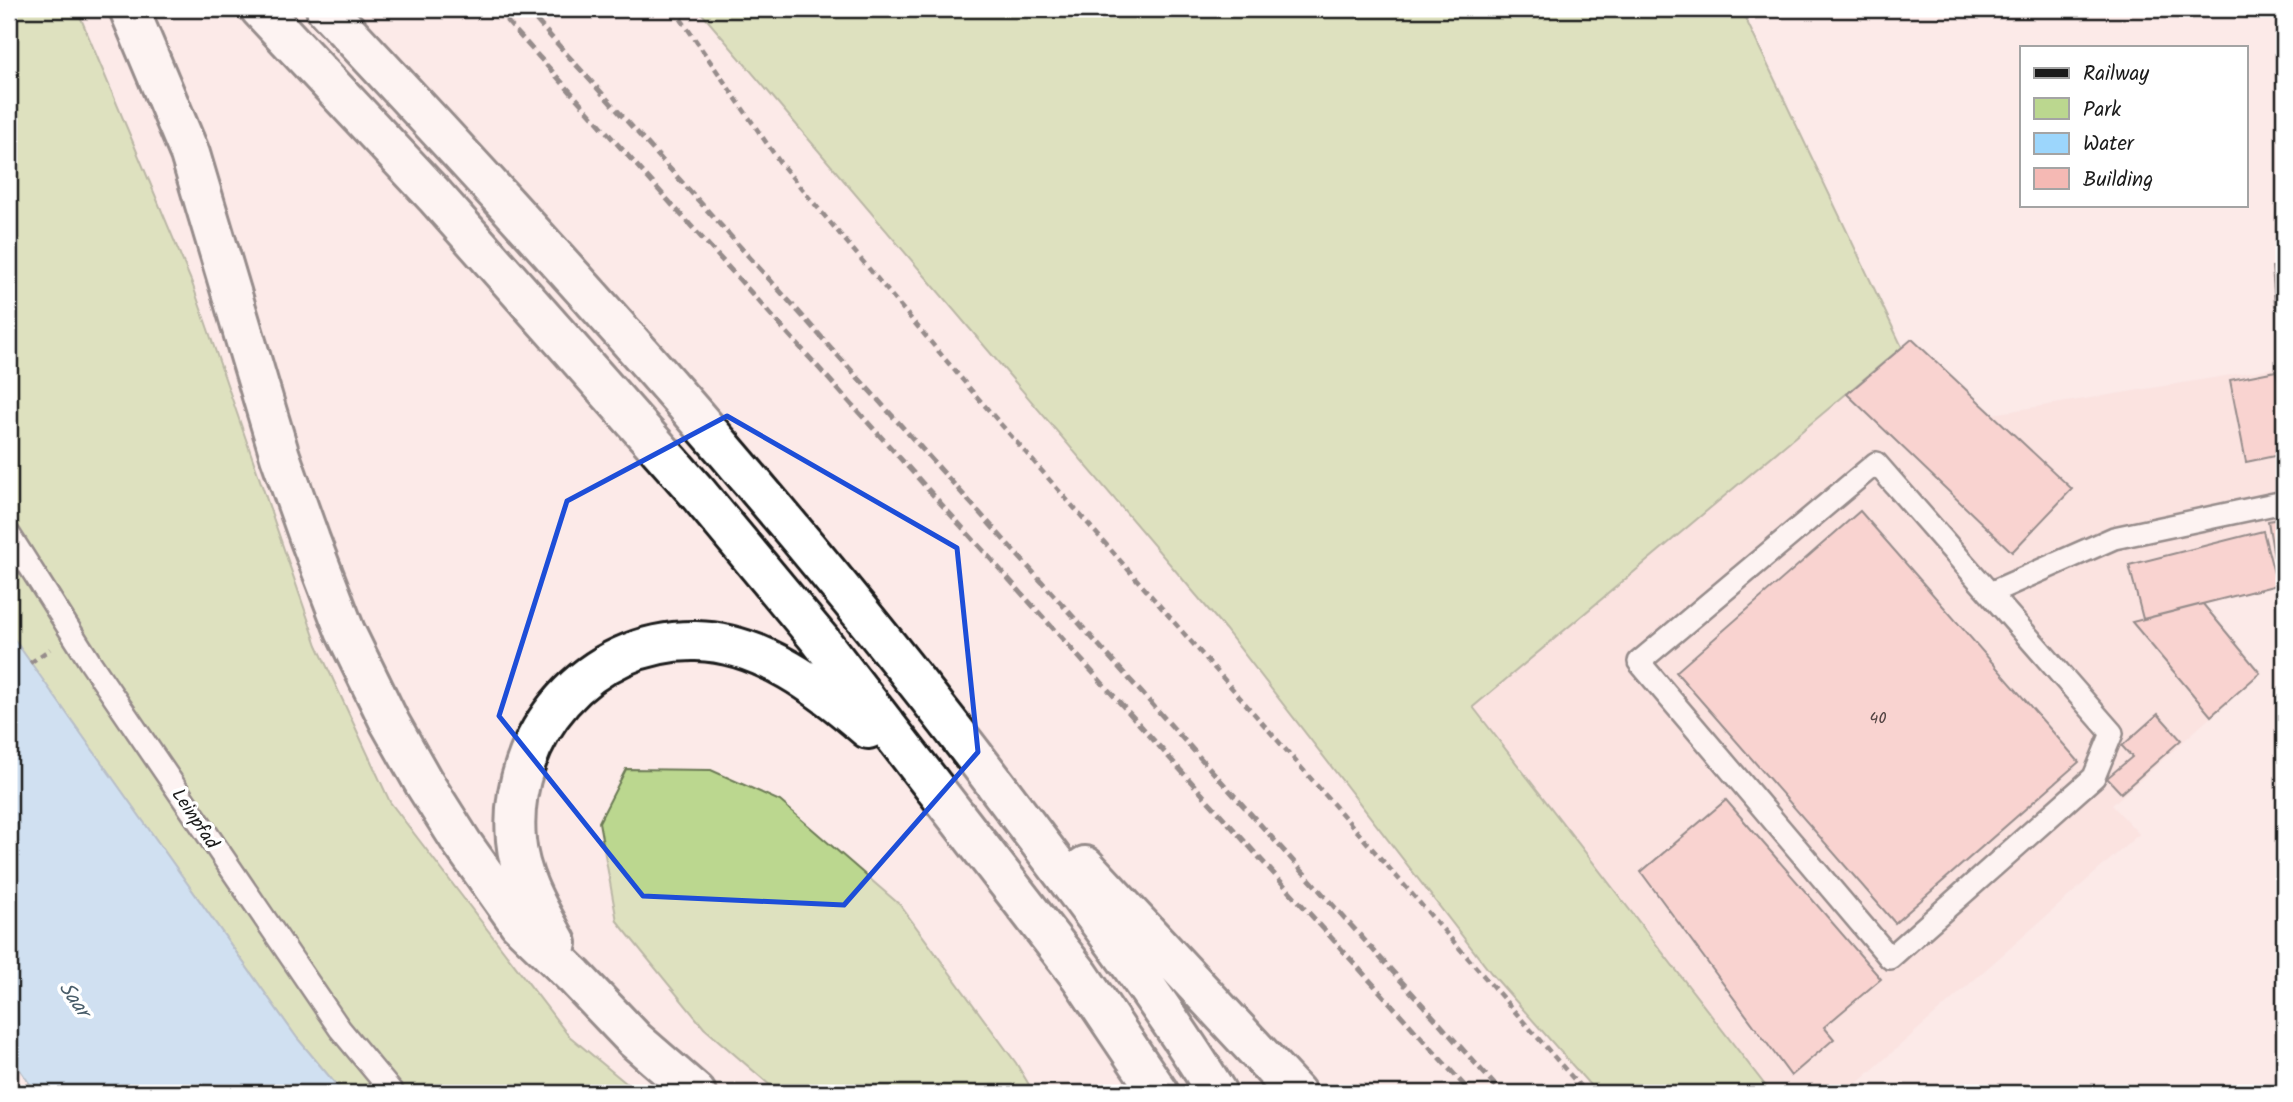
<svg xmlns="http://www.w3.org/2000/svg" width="2293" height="1102" font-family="Kalam,sans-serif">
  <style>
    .built { fill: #fadbd8 }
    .green { fill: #bbd78f; stroke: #6c7a56; stroke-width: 2 }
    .water { fill: #9cd6fc; stroke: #698ca2; stroke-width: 2 }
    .building { fill: #f5b9b4; stroke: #1c1c1c; stroke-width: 2 }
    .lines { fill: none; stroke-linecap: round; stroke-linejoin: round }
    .service-casing { stroke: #1c1c1c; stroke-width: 26 }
    .motorway-casing { stroke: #1c1c1c; stroke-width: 44 }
    .path { stroke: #1c1c1c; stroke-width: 4.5; stroke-dasharray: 7 5; stroke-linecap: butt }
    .service { stroke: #fff; stroke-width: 21 }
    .motorway { stroke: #fff; stroke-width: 38 }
    .rail { stroke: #1c1c1c; stroke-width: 5; stroke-dasharray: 10 5; stroke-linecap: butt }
    .marked { fill: none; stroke: #1d4ed8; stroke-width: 5; stroke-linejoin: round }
    .labels { text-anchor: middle; stroke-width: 7; stroke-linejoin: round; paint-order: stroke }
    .number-label { font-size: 16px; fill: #524342 }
    .street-label { font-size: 19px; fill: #1c1c1c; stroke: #fff }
    .water-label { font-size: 21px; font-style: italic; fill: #495d6a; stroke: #fff }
  </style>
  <rect width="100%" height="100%" fill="#fceae8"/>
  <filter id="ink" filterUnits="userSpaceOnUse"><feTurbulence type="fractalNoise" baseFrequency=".0143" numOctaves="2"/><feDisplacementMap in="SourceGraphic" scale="14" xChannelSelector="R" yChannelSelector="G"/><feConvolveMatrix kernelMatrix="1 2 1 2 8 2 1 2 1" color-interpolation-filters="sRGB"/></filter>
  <g filter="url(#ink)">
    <path class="built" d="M1912 339 1993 414 2280 367 2284 392V555L2270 558 2277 585 2203 605 2260 673 2112 805 2139 834 1846 1093H1771L1473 707Z"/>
    <path class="green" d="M9 9H77L192 283 317 645 390 802 568 1035 638 1093H343L297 1038 12 637 9 632Z
      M698 9H1741L1902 347 1473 707 1771 1093H1597L1491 973 1225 629Z
      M626 769 711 770 780 801 900 905 1016 1063 1034 1093H779L704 1028 617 921 599 822Z"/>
    <path class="water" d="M9 632 297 1038 343 1093H36L9 1054Z"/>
    <path class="building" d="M2284 266V305L2275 306 2272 267Z
      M1912 339 2072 489 2012 552 1847 394Z
      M2276 371 2284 413V454L2246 462 2230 380Z
      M1860 511 2079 762 1895 923 1676 672Z
      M2284 518V555L2274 557 2268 521Z
      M2263 531 2277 585 2143 619 2129 565Z
      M2203 604 2260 673 2211 716 2132 622Z
      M2158 714 2181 740 2121 793 2107 778 2132 757 2122 746Z
      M1726 800 1881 979 1824 1027 1834 1039 1791 1076 1641 872Z"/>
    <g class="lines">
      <defs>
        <path id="service" d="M1876 463 2112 733 2094 777 1890 958 1639 662Z
          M9 534 90 662 340 1029 393 1093
          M1992 592 2114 538 2284 502"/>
        <path id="motorway" d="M129 9 190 154 280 456 310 540 345 631 390 723 424 783 462 843 519 923 574 976 635 1040 696 1093
          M260 9 435 196 696 491 820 640 1080 976 1159 1093
          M326 9C566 265 801 525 1012 806 1083 900 1155 993 1217 1093
          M1085 866 1296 1093
          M557 943C539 910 519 877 516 840 507 735 589 639 696 641 761 642 821 688 868 729"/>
      </defs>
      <use href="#service" class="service-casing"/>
      <use href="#motorway" class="motorway-casing"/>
      <path class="path" d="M674 9 781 164 971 390 1586 1093
        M30 663 50 649"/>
      <use href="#service" class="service"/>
      <use href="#motorway" class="motorway"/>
      <path class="rail" d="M496 9 1471 1093
        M526 9 1502 1093"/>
    </g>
  </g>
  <path d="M0 0H2293V1102H0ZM727 416 957 548 978 752 844 905 643 896 499 716 567 501Z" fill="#fceae8" fill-opacity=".55" fill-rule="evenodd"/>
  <path class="marked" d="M727 416 957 548 978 752 844 905 643 896 499 716 567 501Z"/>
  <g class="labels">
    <g class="number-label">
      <text x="1878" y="723">40</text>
    </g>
    <g class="street-label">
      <text transform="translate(196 818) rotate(56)" y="7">Leinpfad</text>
    </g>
    <g class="water-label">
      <text transform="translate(75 999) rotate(55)" y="7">Saar</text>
    </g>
  </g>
  <rect width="2293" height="1102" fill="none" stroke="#fff" stroke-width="35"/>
  <rect x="18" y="18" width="2258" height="1067" fill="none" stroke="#1c1c1c" stroke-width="2.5" filter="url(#ink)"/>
  <rect x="2020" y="46" width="228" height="161" fill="#ffffff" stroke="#a4a4a4" stroke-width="2"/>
  <rect x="2034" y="68" width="35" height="10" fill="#1c1c1c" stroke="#a4a4a4" stroke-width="2"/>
  <text x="2083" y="80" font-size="21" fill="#1c1c1c">Railway</text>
  <rect x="2034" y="98" width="35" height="21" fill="#bbd78f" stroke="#a4a4a4" stroke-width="2"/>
  <text x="2083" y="116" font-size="21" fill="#1c1c1c">Park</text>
  <rect x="2034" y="133" width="35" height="21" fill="#9cd6fc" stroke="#a4a4a4" stroke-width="2"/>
  <text x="2083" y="150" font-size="21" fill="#1c1c1c">Water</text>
  <rect x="2034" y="168" width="35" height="21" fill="#f5b9b4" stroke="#a4a4a4" stroke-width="2"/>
  <text x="2083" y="186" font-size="21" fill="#1c1c1c">Building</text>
</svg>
